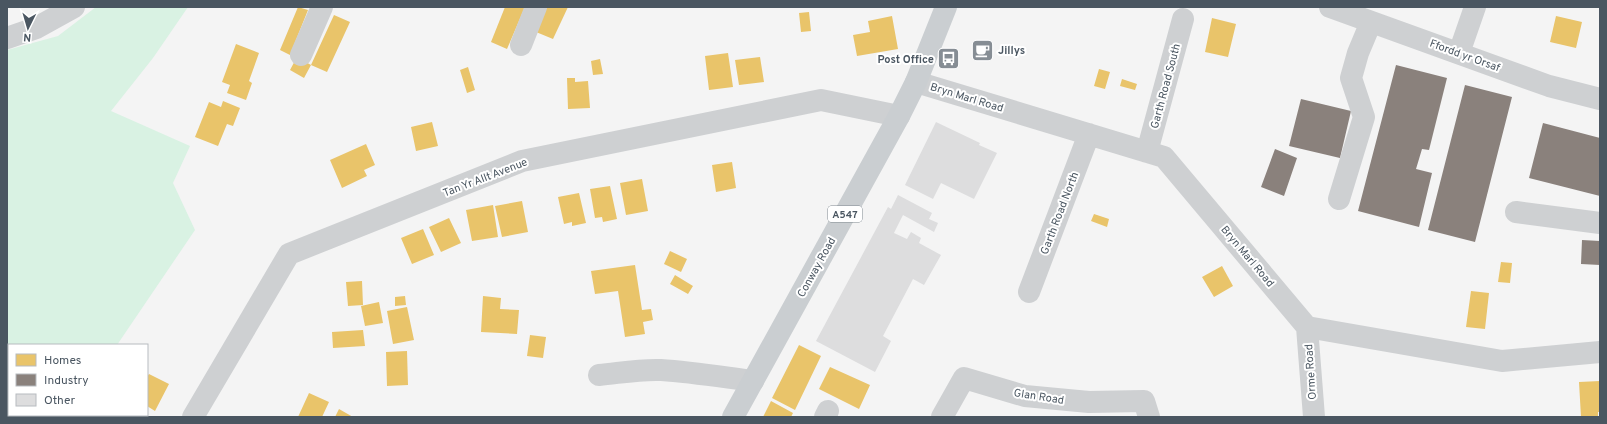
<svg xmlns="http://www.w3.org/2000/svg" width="1607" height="424" font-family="Overpass,sans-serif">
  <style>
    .green { fill: #d9f2e3 }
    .homes { fill: #e9c46a }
    .industry { fill: #8a817c }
    .building { fill: #ddddde }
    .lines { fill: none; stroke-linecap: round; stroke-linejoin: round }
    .minor { stroke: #ced0d2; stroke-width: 22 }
    .major { stroke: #caced1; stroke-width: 22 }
    .labels { text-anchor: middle; stroke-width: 4; stroke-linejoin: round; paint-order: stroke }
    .shield { fill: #fff; stroke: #808990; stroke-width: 1 }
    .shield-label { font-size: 10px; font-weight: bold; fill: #4a5661 }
    .poi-label { font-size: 11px; font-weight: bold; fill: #4a5661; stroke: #fff; text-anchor: start }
    .street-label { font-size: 11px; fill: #4a5661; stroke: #fff }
  </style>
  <rect width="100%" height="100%" fill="#f4f4f4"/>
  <path class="green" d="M96 7H188L153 58 111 111 190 146 173 183 195 230 117 345H9V415H70L69 417H7V50L58 36Z"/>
  <path class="homes" d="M298 7 308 10 290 55 280 50Z
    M505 7H525L507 49 491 42Z
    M547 7H568L553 39 536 32Z
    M809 12 811 31 801 32 799 13Z
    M334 15 350 22 327 72 311 65Z
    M892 16 898 49 857 56 853 35 870 32 868 21Z
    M1556 16 1582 22 1576 48 1550 42Z
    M1212 18 1236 24 1228 57 1205 52Z
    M236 44 259 53 249 81 252 83 246 100 227 93 230 85 222 82Z
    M728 53 733 87 709 90 705 56Z
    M297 57 311 65 304 78 290 70Z
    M760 57 764 82 739 85 735 60Z
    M600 59 603 74 593 75 591 61Z
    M468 67 475 90 467 93 460 70Z
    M1099 69 1110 72 1105 89 1094 86Z
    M567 78H575V82L588 81 590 108 568 109Z
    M1122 79 1137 84 1135 90 1120 86Z
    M223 101 240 108 233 126 227 124 218 146 195 137 209 102 221 107Z
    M432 122 438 146 416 151 411 127Z
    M366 144 375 165 364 170 367 176 342 188 330 160Z
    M732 162 736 188 716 192 712 165Z
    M642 179 648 211 626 215 620 183Z
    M610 186 617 219 603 222 602 217 595 218 590 189Z
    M579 193 586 223 572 226V222L564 224 558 197Z
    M522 201 528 232 502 237 495 206Z
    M493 205 498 237 472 241 466 210Z
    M1094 214 1109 219 1107 227 1091 221Z
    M449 218 461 243 441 252 429 227Z
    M423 229 434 255 412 264 401 238Z
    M670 251 687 259 681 272 664 264Z
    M1501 262 1512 263 1510 283 1498 282Z
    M635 265 642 310 651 309 653 320 643 322 645 334 625 337 618 291 595 294 591 271Z
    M1222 266 1233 286 1214 297 1202 277Z
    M675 275 693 286 688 294 670 284Z
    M362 281 363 305 348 306 346 282Z
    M1471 291 1489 293 1485 329 1466 327Z
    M405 296 406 305 395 306V297Z
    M483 296 501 298 500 309 519 310 517 334 481 332Z
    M379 302 383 323 365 326 361 306Z
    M407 307 414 340 393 344 387 311Z
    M363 330 365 346 333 348 332 332Z
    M530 335 546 337 543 358 527 356Z
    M799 345 821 356 795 410 772 398Z
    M407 351 408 385 387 386 386 352Z
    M830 367 870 385 859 409 819 389Z
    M149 374 169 384 155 411 147 406V377Z
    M1600 381V412H1598V417H1581L1579 382Z
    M309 393 329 402 322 417H298Z
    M771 401 793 413 791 417H763Z
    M339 409 353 417H335Z"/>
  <path class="industry" d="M1396 65 1447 78 1429 150 1422 149 1416 169 1432 173 1419 227 1358 211Z
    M1465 85 1512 97 1475 242 1428 230Z
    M1301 99 1351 111 1340 158 1289 146Z
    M1543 123 1600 138V196L1529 178Z
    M1275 149 1297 158 1284 196 1261 187Z
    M1582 240 1600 241V265L1581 264Z"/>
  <path class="building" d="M936 122 980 143 979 145 997 153 974 199 941 183 933 199 905 185Z
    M898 195 932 213 929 219 938 223 934 232 903 215 894 233 907 239 911 232 921 238 919 243 941 255 924 285 913 279 883 336 891 341 875 372 816 341 888 207 891 209Z"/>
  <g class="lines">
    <path class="minor" d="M1330 7 1549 86 1600 99
      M7 38 36 28 74 7
      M521 45 536 7
      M1459 53 1475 7
      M301 55 322 7
      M916 82 1164 157 1307 327 1502 361 1600 352
      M1147 152 1183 19
      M1339 199 1364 117 1351 78 1358 53 1371 22
      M1516 212 1600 223
      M1029 292 1089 134
      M1307 327 1314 417
      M599 375C620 373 640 369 661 370 692 372 722 377 753 381
      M193 417 289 254 522 161 821 100 899 116
      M825 417 828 411
      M942 417 964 378 1025 396 1089 402 1144 401 1149 417"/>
    <path class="major" d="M733 417 899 116 916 82 946 7"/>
  </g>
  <defs>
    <symbol id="cafe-square" viewBox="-11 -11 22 22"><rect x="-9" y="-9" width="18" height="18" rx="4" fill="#868d94" stroke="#fff"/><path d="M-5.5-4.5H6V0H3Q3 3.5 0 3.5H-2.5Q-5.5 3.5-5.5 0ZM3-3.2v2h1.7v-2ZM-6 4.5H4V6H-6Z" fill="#fff"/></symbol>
    <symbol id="bus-square" viewBox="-11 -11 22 22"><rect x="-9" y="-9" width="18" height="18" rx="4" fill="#868d94" stroke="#fff"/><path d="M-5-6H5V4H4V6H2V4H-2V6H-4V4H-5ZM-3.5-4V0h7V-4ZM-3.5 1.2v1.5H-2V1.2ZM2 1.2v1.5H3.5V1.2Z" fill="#fff"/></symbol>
  </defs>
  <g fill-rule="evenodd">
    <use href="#cafe-square" x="970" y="38" width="25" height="25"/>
    <use href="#bus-square" x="936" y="46" width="25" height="25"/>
  </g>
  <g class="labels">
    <rect class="shield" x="828" y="206" width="34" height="16" rx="3"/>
    <g class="shield-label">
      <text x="845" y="218">A547</text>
    </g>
    <g class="poi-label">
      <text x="998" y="54">Jillys</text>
      <text x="934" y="63" text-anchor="end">Post Office</text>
    </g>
    <g class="street-label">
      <text transform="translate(1465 55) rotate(20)" y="4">Ffordd yr Orsaf</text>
      <text transform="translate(1165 86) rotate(-75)" y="4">Garth Road South</text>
      <text transform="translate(967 97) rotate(17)" y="4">Bryn Marl Road</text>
      <text transform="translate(485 177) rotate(-21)" y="4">Tan Yr Allt Avenue</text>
      <text transform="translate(1059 213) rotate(-69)" y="4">Garth Road North</text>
      <text transform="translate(1248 256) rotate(50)" y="4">Bryn Marl Road</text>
      <text transform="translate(816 267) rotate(-61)" y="4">Conway Road</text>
      <text transform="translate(1310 372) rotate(-94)" y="4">Orme Road</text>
      <text transform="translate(1039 396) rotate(9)" y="4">Glan Road</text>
    </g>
  </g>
  <rect width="1607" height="424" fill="none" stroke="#4a5661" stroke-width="16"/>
  <rect x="8" y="344" width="140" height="72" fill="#ffffff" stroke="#b7bbc0"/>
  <rect x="16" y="354" width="20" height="12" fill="#e9c46a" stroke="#b7bbc0"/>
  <text x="44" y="364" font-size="12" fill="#4a5661">Homes</text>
  <rect x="16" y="374" width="20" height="12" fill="#8a817c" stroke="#b7bbc0"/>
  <text x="44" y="384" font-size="12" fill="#4a5661">Industry</text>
  <rect x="16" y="394" width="20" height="12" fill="#ddddde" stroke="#b7bbc0"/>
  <text x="44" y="404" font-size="12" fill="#4a5661">Other</text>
  <g transform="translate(28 28) rotate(185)" stroke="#ffffff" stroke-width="3" paint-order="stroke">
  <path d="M0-3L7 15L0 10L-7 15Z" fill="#4a5661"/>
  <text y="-6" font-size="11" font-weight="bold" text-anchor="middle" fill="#4a5661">N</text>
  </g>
</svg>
